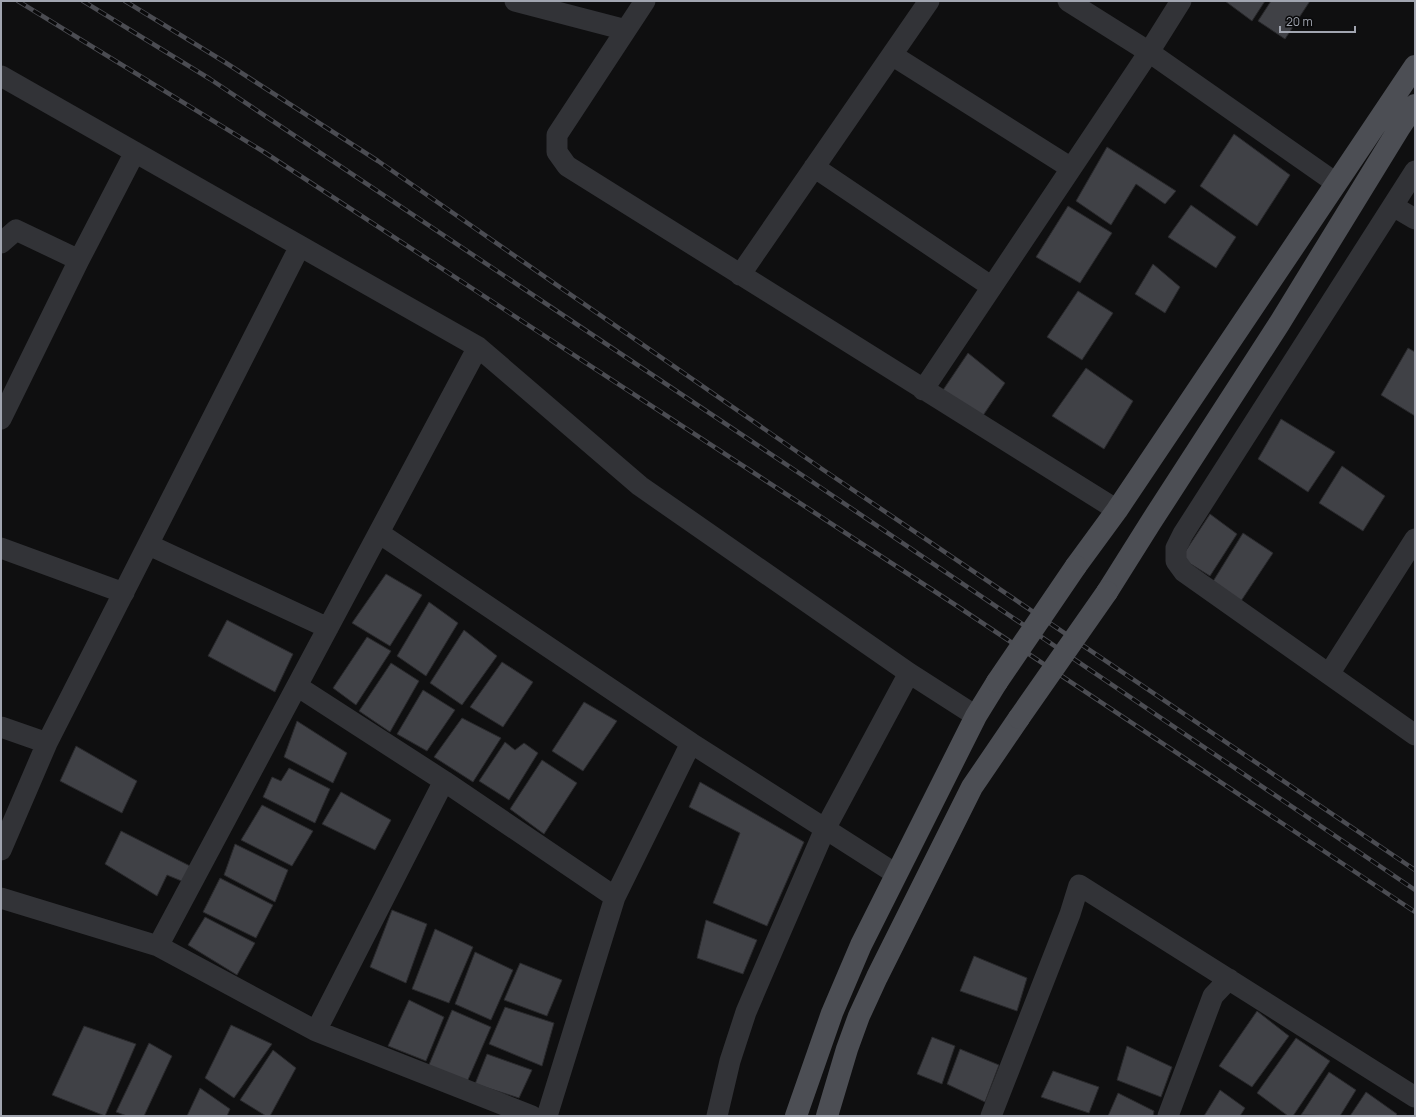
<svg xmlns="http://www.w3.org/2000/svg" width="1416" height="1117" font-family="Manrope,sans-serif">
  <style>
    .building { fill: #404146; stroke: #29292c }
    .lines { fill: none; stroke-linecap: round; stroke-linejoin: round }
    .street { stroke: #323337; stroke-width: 21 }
    .primary { stroke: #4c4e54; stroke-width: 22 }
    .rail-casing { stroke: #4b4c52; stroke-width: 4.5 }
    .rail { stroke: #0a0a0b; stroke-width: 3; stroke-dasharray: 9; stroke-linecap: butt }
    .primary-bridge { stroke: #4c4e54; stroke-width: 22 }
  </style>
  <rect width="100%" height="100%" fill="#0f0f10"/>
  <path class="building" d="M1225 1H1265L1252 21Z
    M1271 1H1310L1285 39 1258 21Z
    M1234 134 1290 175 1257 226 1200 186Z
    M1107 147 1176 191 1165 204 1136 184 1111 225 1076 201Z
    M1191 205 1236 237 1216 268 1168 237Z
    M1068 206 1112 233 1080 283 1036 257Z
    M1153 264 1180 287 1165 313 1135 294Z
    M1078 291 1113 313 1082 360 1047 337Z
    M1408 348 1415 352V416L1381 395Z
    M968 353 1005 383 982 417 941 393Z
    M1086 368 1133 401 1104 449 1052 416Z
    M1281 419 1335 452 1308 492 1258 459Z
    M1342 466 1385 496 1363 531 1319 503Z
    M1210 514 1237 534 1210 576 1181 558Z
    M1243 533 1273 553 1239 604 1212 583Z
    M386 574 422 595 390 646 352 623Z
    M429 602 458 623 426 676 397 656Z
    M227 620 293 654 275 692 208 656Z
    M464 630 497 656 462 705 430 683Z
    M367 637 391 651 356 705 333 688Z
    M502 662 533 682 503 727 470 707Z
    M391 663 419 681 390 732 359 711Z
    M423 690 455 710 427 751 397 734Z
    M584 702 617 721 583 771 552 751Z
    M462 718 501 738 473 782 434 757Z
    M297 721 347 753 333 783 284 757Z
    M505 742 515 750 524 743 538 753 509 800 479 781Z
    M76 746 137 781 122 813 60 781Z
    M542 760 577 783 544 834 510 809Z
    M289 768 330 789 315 823 263 797 272 777 281 781Z
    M700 782 804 842 767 926 713 903 740 833 689 807Z
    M341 792 391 820 375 850 322 824Z
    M262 805 313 831 292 866 241 840Z
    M121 831 190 866 184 882 167 875 157 896 105 864Z
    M235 844 288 870 275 902 224 875Z
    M220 878 273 905 256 938 203 912Z
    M392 910 427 924 406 983 370 967Z
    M205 917 255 943 237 975 188 945Z
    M706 920 757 940 743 974 697 958Z
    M435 929 473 947 449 1003 412 989Z
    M475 952 513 970 491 1020 455 1004Z
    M974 956 1027 978 1017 1011 960 991Z
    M520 963 562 980 547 1016 504 1000Z
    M409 1000 444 1017 426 1061 388 1046Z
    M505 1007 554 1023 542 1066 489 1044Z
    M452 1010 491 1027 467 1082 428 1067Z
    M1257 1011 1289 1036 1252 1087 1219 1066Z
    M231 1025 272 1044 234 1098 205 1078Z
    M84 1026 136 1044 105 1116 52 1095Z
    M932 1037 955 1046 942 1084 917 1074Z
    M1296 1038 1330 1061 1293 1116H1288L1257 1093Z
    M149 1043 172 1056 144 1116H127L116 1112Z
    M1127 1046 1172 1067 1161 1097 1117 1080Z
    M960 1049 999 1065 985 1102 947 1084Z
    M273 1050 296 1068 270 1116H266L240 1100Z
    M487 1054 532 1070 519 1098 475 1084Z
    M1053 1071 1099 1087 1089 1113 1041 1097Z
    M1329 1072 1356 1090 1340 1116 1301 1115Z
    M200 1088 230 1109 227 1116H187Z
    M1220 1090 1245 1108 1240 1116H1204Z
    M1366 1092 1397 1114 1395 1116H1350Z
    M1118 1093 1154 1111 1153 1116H1108Z"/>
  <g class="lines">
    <path class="street" d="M515 1 626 30
      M645 1 557 135V152L567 166 1117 510
      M1068 1 1149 52 1336 183
      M892 55 1071 168
      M1 76 300 246 47 743 1 850
      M814 167 992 287
      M1415 171 1183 534 1176 548V561L1184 572 1415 735
      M1393 206 1415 219
      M1 243 16 230 79 260
      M300 246 478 347 640 486 909 673 976 716
      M740 275 929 1
      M923 390 1149 52 1181 1
      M1 419 79 260 135 152
      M379 533 691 743
      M149 545 328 628
      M1 548 124 593
      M1329 674 1415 539
      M297 686 444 781 615 897 691 743 896 874
      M1 727 47 743
      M1 898 158 946 478 347
      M158 946 316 1031 444 781
      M316 1031 532 1116
      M547 1116 615 897
      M717 1116 730 1061 746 1012 776 942 825 829 909 673
      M991 1116 1070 914 1079 885 1415 1097
      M1168 1116 1213 996 1229 979"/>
    <path class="primary" d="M1076 566 1117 510 1415 66
      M1107 592 1151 522 1279 324 1400 127 1415 105
      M796 1116 832 1013 861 945 976 716 997 682
      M827 1116 847 1049 859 1016 877 977 972 787 1019 718"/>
    <defs>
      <path id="rail" d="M18 1 264 152 957 606 1415 912
        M83 1 210 79 811 481 1415 890
        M125 1 223 61 378 161 822 469 1415 870"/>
    </defs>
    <use href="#rail" class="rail-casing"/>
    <use href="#rail" class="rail"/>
    <path class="primary-bridge" d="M997 682 1076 566
      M1019 718 1107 592"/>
  </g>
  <rect width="1416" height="1117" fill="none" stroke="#a1a5b0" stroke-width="4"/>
  <path d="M1280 26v6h75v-6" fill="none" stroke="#a1a5b0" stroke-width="2"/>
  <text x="1286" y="26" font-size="12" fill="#a1a5b0" stroke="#0a0a0b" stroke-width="3" paint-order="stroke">20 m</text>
</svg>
